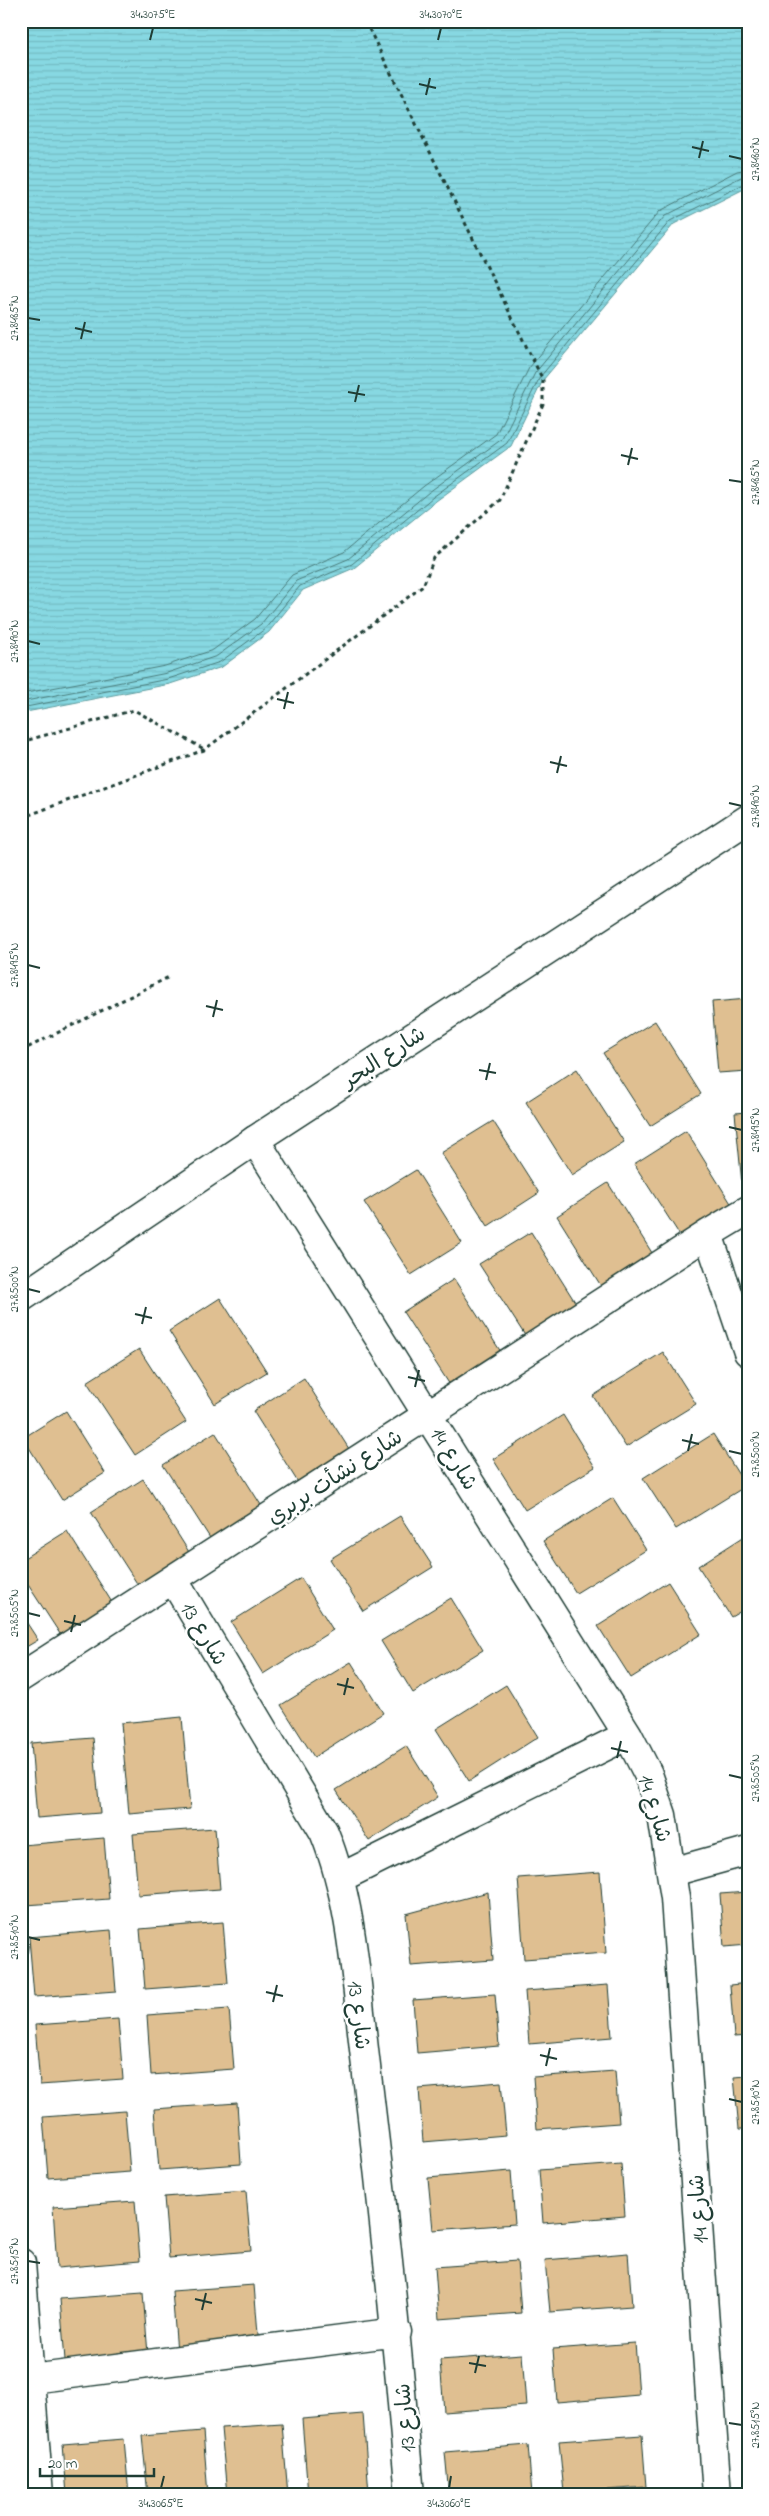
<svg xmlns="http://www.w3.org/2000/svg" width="769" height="2516" font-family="'Indie Flower','Playpen Sans Arabic',sans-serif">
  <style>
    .water { fill: url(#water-rules); stroke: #5d9a9c }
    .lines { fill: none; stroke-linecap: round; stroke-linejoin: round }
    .shore { stroke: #497b7a; stroke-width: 1 }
    .building { fill: #dfbf91; stroke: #1f3d34 }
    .street-casing { stroke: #1f3d34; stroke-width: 31 }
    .secondary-casing { stroke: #1f3d34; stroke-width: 31 }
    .path { stroke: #1f3d34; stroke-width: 3; stroke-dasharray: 4 4; stroke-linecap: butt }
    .street { stroke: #fff; stroke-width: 28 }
    .secondary { stroke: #fff; stroke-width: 28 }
    .ticks { fill: none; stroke: #1f3d34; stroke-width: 2 }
    .labels { text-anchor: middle; stroke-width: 5; stroke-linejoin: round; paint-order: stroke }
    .street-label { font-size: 22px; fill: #1f3d34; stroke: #fff }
    .neatline { fill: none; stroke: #1f3d34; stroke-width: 2 }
    .ticks-label { font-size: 12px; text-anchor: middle; fill: #1f3d34 }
  </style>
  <defs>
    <pattern id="water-rules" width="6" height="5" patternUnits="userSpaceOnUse" patternTransform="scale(1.25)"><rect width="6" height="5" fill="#87d8e2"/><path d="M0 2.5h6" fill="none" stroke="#74bac2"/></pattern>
  </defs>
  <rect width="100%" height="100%" fill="#fff"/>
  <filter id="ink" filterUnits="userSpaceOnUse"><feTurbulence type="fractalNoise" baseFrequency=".02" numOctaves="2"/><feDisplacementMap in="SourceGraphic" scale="10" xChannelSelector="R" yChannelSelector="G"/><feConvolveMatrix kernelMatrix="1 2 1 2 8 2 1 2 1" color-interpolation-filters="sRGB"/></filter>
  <g filter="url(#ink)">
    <path class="water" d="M21 21H748V187L674 224 543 380 511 446 436 501 354 568 303 590 269 632 222 667 170 684 21 713Z"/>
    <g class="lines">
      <path class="shore" d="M21 694 165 666 213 650 255 619 292 575 344 552 424 486 496 434 529 368 660 211 737 171 748 169
        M21 702 167 673 217 656 261 624 296 581 348 559 429 492 502 439 535 373 665 216 741 177 748 176
        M21 708 168 679 220 662 265 629 300 586 352 564 433 497 507 443 540 377 670 221 748 182"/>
    </g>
    <path class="building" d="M748 999V1071L718 1073 712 1002Z
      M655 1021 701 1094 650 1126 603 1053Z
      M577 1069 624 1142 572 1175 526 1102Z
      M748 1112V1184H742L735 1113Z
      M493 1121 539 1193 488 1226 441 1153Z
      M686 1131 732 1205 681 1237 634 1164Z
      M416 1170 462 1243 411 1275 364 1202Z
      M608 1183 654 1256 603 1289 557 1216Z
      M531 1232 577 1305 526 1337 479 1264Z
      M454 1279 501 1352 450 1385 403 1312Z
      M220 1298 267 1372 215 1404 169 1331Z
      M139 1349 186 1422 135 1455 87 1382Z
      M663 1352 696 1404 626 1447 593 1396Z
      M304 1378 351 1452 299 1484 253 1411Z
      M66 1411 105 1473 62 1500 23 1438Z
      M563 1415 595 1467 525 1510 493 1459Z
      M215 1432 261 1505 210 1538 163 1465Z
      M713 1434 746 1486 676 1529 643 1478Z
      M143 1479 189 1552 138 1585 91 1512Z
      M613 1498 646 1550 576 1593 543 1541Z
      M21 1509 28 1521 21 1525Z
      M400 1516 433 1567 363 1611 330 1559Z
      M67 1531 113 1604 62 1637 21 1574V1560Z
      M748 1534V1607L731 1617 698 1566Z
      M301 1578 333 1630 263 1674 231 1622Z
      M668 1582 701 1634 631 1678 598 1626Z
      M451 1598 483 1650 413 1693 381 1641Z
      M21 1614 38 1640 21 1650Z
      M351 1662 383 1713 314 1757 281 1705Z
      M506 1685 538 1737 469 1781 436 1729Z
      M182 1717 190 1809 129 1814 121 1723Z
      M93 1738 100 1813 37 1818 31 1743Z
      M406 1746 438 1797 369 1841 336 1790Z
      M215 1828 220 1889 138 1895 133 1834Z
      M104 1838 109 1899 26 1905 22 1845Z
      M600 1872 606 1953 524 1959 518 1878Z
      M488 1892 493 1960 411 1966 406 1914Z
      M748 1892V1945L724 1947 720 1894Z
      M223 1922 228 1983 145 1989 140 1929Z
      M111 1930 116 1991 34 1997 29 1937Z
      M748 1983V2036L734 2037 730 1985Z
      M608 1985 612 2037 529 2044 525 1991Z
      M495 1994 499 2046 417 2053 413 2000Z
      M229 2009 234 2069 151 2075 147 2015Z
      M118 2019 123 2079 40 2085 35 2025Z
      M615 2071 619 2123 537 2129 533 2077Z
      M748 2076V2129H739L734 2077Z
      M501 2082 506 2135 423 2142 419 2089Z
      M237 2103 241 2164 159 2170 154 2109Z
      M125 2111 130 2172 48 2178 43 2117Z
      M621 2164 625 2216 543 2223 539 2170Z
      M748 2169V2222H746L742 2170Z
      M511 2171 515 2224 433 2230 428 2178Z
      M246 2191 251 2251 169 2258 164 2197Z
      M135 2201 140 2261 57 2268 53 2207Z
      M628 2253 632 2306 550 2312 545 2260Z
      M517 2261 521 2313 439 2319 435 2267Z
      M254 2285 259 2346 177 2352 172 2291Z
      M143 2293 148 2354 65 2360 60 2299Z
      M635 2343 639 2395 557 2402 553 2349Z
      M522 2354 526 2406 444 2412 440 2360Z
      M363 2414 369 2494 308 2495 302 2419Z
      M282 2424 288 2495H227L221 2428Z
      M203 2431 208 2495H148L142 2436Z
      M642 2435 646 2487 564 2493 559 2441Z
      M124 2439 129 2495H67L63 2444Z
      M528 2445 532 2495H449L445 2452Z"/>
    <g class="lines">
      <defs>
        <path id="street" d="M255 1140 628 1735 648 1774 662 1815 675 1898 717 2495
          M708 1234 748 1352
          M173 1579 324 1832C353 1903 356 1983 365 2058 383 2204 398 2349 410 2495
          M21 1677 708 1234 748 1210
          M672 1872 748 1851
          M340 1878 628 1735
          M21 2263 39 2495
          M31 2379 397 2332"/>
        <path id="secondary" d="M21 1298 255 1140 748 819"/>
      </defs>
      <use href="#street" class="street-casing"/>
      <use href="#secondary" class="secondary-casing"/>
      <path class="path" d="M21 742 134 710 204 749
        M21 818 204 750 423 586 434 558 500 500 543 404V380L369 29
        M21 1051 171 976"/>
      <use href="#street" class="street"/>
      <use href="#secondary" class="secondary"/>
    </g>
  </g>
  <path class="ticks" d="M150 40 153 28M438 40 441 28M419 84 436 88M426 95 430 78M692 147 709 151M729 156 742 159M699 158 703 141M28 318 40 320M75 328 92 332M81 339 85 322M348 392 365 395M355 402 359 385M621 455 638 459M628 465 632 448M729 480 742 482M28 641 40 644M277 699 294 703M284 709 288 692M550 762 567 766M557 773 561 756M729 803 742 806M28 965 40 968M206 1006 223 1010M213 1017 217 1000M479 1070 496 1073M486 1080 490 1063M729 1127 742 1130M28 1289 40 1292M135 1314 152 1318M142 1324 146 1307M408 1377 425 1381M415 1387 419 1370M682 1440 699 1444M688 1451 692 1434M729 1451 742 1454M28 1613 40 1616M64 1621 81 1625M71 1632 75 1615M337 1684 354 1688M344 1695 348 1678M611 1748 628 1752M617 1758 621 1741M729 1775 742 1778M28 1937 40 1940M266 1992 283 1996M273 2002 277 1985M540 2055 557 2059M546 2066 550 2048M729 2099 742 2102M28 2261 40 2263M195 2299 212 2303M202 2310 206 2293M469 2363 486 2366M475 2373 479 2356M729 2423 742 2425M161 2488 164 2476M449 2488 451 2476"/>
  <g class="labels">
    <g class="street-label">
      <text transform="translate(383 1056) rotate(-33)" y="8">شارع البحر</text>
      <text transform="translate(455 1458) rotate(58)" y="8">شارع 14</text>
      <text transform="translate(334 1476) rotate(-33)" y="8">شارع نشأت بربري</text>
      <text transform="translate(205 1633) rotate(59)" y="8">شارع 13</text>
      <text transform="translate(656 1808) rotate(73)" y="8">شارع 14</text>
      <text transform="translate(360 2015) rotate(83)" y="8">شارع 13</text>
      <text transform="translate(697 2209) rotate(-94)" y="8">شارع 14</text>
      <text transform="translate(404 2418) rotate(-95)" y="8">شارع 13</text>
    </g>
  </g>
  <rect width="769" height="2516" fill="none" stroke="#fff" stroke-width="55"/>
  <path d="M40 2468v8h114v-8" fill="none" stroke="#1f3d34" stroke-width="2.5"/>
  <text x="48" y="2468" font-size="15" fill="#1f3d34" stroke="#ffffff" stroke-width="4" paint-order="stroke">20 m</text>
  <rect x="28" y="28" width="714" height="2460" class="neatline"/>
  <g class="ticks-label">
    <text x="153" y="18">34.3075°E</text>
    <text x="441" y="18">34.3070°E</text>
    <text transform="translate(755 159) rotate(-90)" y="4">27.8480°N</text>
    <text transform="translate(14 318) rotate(-90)" y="4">27.8485°N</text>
    <text transform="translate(755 482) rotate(-90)" y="4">27.8485°N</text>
    <text transform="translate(14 641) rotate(-90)" y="4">27.8490°N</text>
    <text transform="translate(755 806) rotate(-90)" y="4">27.8490°N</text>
    <text transform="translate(14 965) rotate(-90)" y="4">27.8495°N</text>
    <text transform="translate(755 1130) rotate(-90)" y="4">27.8495°N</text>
    <text transform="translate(14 1289) rotate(-90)" y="4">27.8500°N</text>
    <text transform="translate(755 1454) rotate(-90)" y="4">27.8500°N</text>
    <text transform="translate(14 1613) rotate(-90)" y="4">27.8505°N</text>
    <text transform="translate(755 1778) rotate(-90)" y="4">27.8505°N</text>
    <text transform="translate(14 1937) rotate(-90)" y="4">27.8510°N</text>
    <text transform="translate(755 2102) rotate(-90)" y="4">27.8510°N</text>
    <text transform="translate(14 2261) rotate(-90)" y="4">27.8515°N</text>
    <text transform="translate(755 2425) rotate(-90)" y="4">27.8515°N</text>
    <text x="161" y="2507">34.3065°E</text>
    <text x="449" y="2507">34.3060°E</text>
  </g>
</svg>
